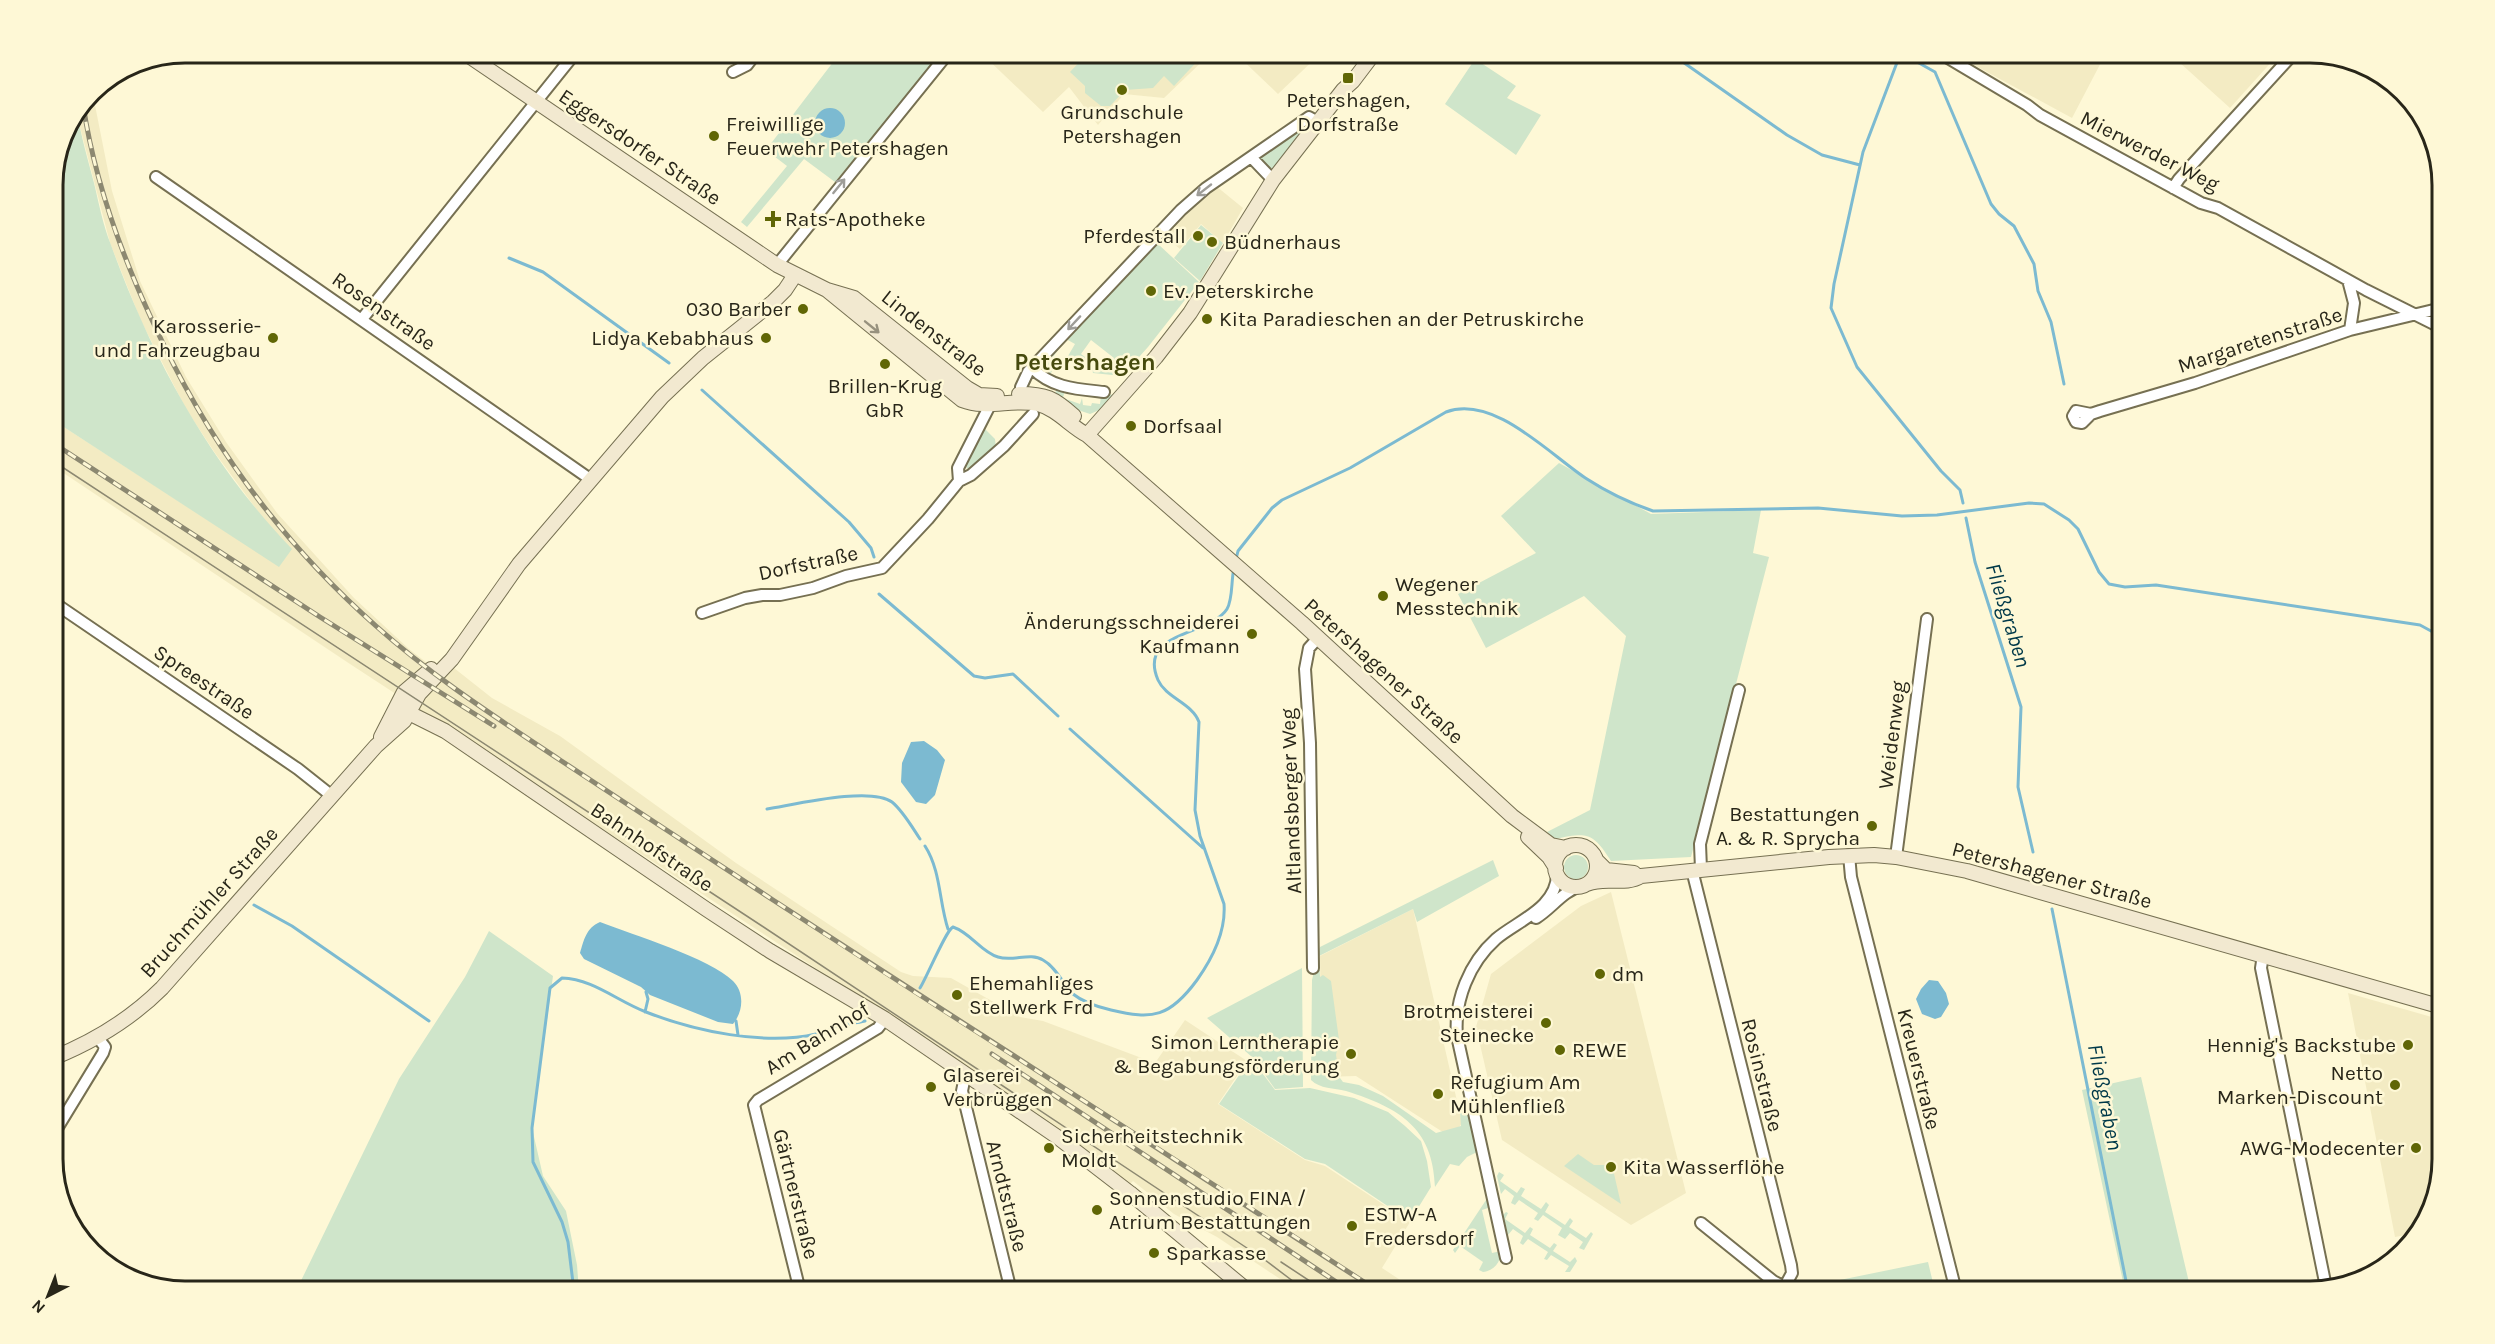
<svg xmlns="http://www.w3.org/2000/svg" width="2495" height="1344" font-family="Karla,sans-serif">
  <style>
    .built { fill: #f3ebc3 }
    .green { fill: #cfe5ca }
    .water { fill: #7cbad1 }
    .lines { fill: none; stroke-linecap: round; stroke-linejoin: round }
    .stream { stroke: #7cbad1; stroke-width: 3 }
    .street-casing { stroke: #767052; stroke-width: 14 }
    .secondary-casing { stroke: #767052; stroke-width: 16 }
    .street { stroke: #fff; stroke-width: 10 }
    .secondary { stroke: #f2e9d0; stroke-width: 14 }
    .tram { stroke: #8c8871; stroke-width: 1.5 }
    .rail-casing { stroke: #8c8871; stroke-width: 5 }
    .rail { stroke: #fef8d6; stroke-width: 3; stroke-dasharray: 9; stroke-linecap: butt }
    .oneway { stroke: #9e9d98 }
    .oneway2 { stroke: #97917e }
    .poi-dot { fill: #606605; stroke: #fef8d6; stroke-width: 2 }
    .labels { text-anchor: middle; stroke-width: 5; stroke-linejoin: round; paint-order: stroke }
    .poi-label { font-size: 21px; fill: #282619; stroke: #fef8d6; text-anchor: start }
    .street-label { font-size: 21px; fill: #282619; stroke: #fef8d6 }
    .water-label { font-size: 22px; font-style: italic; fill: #003949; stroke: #fef8d6 }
    .quarter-label { font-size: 24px; font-weight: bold; fill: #464a0e; stroke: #fef8d6 }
    .rim { fill: none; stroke: #282619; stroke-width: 3 }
  </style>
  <rect width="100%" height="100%" fill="#fef8d6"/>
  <path class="built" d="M981 53H1211L1164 98 1124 94 1098 125 1069 87 1043 112Z
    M1235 53H1321L1278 94Z
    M1952 53 2106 52V53L2072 118Z
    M2169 53H2268L2275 58 2230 108Z
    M92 90 112 191 140 281 186 377 226 442 277 513 354 598 409 649 444 676 454 668 492 698 560 736 736 863 901 972 913 976 951 978 1020 1017 1043 1021 1155 1063 1185 1020 1247 1061 1218 1104 1305 1160 1325 1166 1410 1222 1382 1268 1417 1291H1298L1217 1237 1174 1214 1133 1181 1128 1186 961 1063 350 664 53 466V420L279 566 291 549 265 521 215 453 186 409 141 321 110 243 80 127 77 112Z
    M1216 186 1243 208 1223 243 1201 224 1180 249 1162 234Z
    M1611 892 1686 1193 1631 1225 1502 1140 1476 1027 1491 974 1581 906Z
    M1413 909 1462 1123 1452 1138 1356 1076 1322 1077 1320 956Z
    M2348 993 2442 1020V1159L2429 1218 2416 1233 2395 1237Z"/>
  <path class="green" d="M840 53H928L937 60 835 182 804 159 747 227 741 222 787 166 766 150Z
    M1088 53V52L1205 53 1174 86 1164 76 1153 88 1125 90 1110 106H1101L1085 93V86L1070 72Z
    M1475 59 1516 86 1507 98 1541 115 1516 155 1445 104Z
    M77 112C81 136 88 160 94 183 99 204 103 225 111 245 151 356 209 463 292 549L279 567 53 420V176L63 134Z
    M1302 127 1303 130 1275 167 1269 169 1260 160V156Z
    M1201 225 1223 243 1200 281 1174 258Z
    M1158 244 1199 282 1148 347 1122 376 1093 373 1091 366 1093 363 1104 371 1114 358 1091 340 1081 354 1089 360 1085 364H1079L1068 356 1075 344 1066 339 1050 361 1056 366 1050 374 1045 375 1039 367Z
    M1057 389 1065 390 1063 398 1080 404 1082 398 1083 405 1091 406 1092 403 1100 404 1101 396 1117 394 1104 408 1090 414 1072 408 1054 395Z
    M984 428 995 439 996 448 968 469 965 466Z
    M1559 463 1651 514 1761 510 1753 553 1769 557 1691 857 1611 861C1593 832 1587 832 1555 839L1547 832 1590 810 1626 636 1584 596 1486 648 1458 594 1536 553 1501 516Z
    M1564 867a12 12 0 1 1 24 0a12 12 0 1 1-24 0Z
    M1493 860 1499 876 1417 922 1413 909 1319 956 1320 977 1323 975 1331 981 1339 1040 1336 1055 1340 1078 1343 1082 1359 1085 1383 1096 1436 1133 1461 1126 1460 1112 1469 1113 1477 1152 1467 1157 1459 1166 1450 1164 1435 1187C1433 1127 1399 1108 1346 1091 1334 1088 1320 1089 1311 1080L1312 980 1320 947Z
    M489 931 553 976 532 1128 543 1176 566 1211 577 1265 579 1291H296L399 1079 465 977Z
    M1302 968 1303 1087 1275 1089 1252 1057 1207 1018Z
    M1251 1058 1275 1090 1310 1088 1354 1098 1388 1112 1405 1126 1421 1141 1427 1161 1431 1187 1410 1221 1325 1164 1305 1159 1219 1104Z
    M2141 1077 2191 1291H2125L2082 1090Z
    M1578 1154 1594 1165H1612L1621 1204 1564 1166Z
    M1499 1172 1504 1175 1500 1181 1517 1193 1521 1187 1525 1189 1521 1196 1541 1209 1546 1202 1549 1205 1545 1212 1565 1225 1570 1218 1573 1221 1569 1227 1586 1238 1591 1232 1593 1234 1584 1250 1579 1248 1583 1242 1570 1233 1565 1239 1558 1235 1562 1228 1543 1215 1538 1221 1534 1219 1538 1213 1519 1200 1515 1205 1511 1203 1514 1196 1505 1189 1501 1194 1497 1176Z
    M1488 1197 1491 1207 1482 1210 1492 1253 1501 1251C1501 1262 1494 1271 1483 1272L1479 1270 1483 1262 1460 1246 1455 1253 1453 1250Z
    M1506 1212 1508 1213 1505 1219 1525 1233 1530 1227 1533 1229 1530 1235 1550 1248 1554 1243 1557 1245 1553 1251 1570 1262 1575 1257 1577 1261 1570 1272H1565L1569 1266 1551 1255 1547 1260 1544 1259 1548 1252 1528 1239 1523 1245 1520 1243 1523 1236 1513 1229 1508 1235 1503 1215Z
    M1928 1262 1935 1291H1837L1829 1285 1830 1282Z"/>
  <path class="water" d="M815 123a15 15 0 1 1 30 0a15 15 0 1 1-30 0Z
    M924 741 937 750 945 760 935 795 926 804 916 802 901 782 902 763 911 742Z
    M600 922C633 935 710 958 733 981 745 993 743 1012 733 1024L718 1022 650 995 641 987 584 959 580 953C584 940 586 928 600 922Z
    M1929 980 1938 981 1946 993 1949 1004 1941 1017 1935 1019 1922 1014 1916 999 1921 989Z"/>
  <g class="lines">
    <path class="stream" d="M1901 52 1863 152 1834 284 1831 308 1857 367 1941 471 1960 490 1963 503
      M1670 53 1787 135 1822 155 1860 165
      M1901 53 1935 72 1991 204 1999 214 2014 226 2034 264 2038 291 2051 322 2064 384
      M509 258 543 272 669 363
      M702 390 849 522 871 548 874 557
      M1966 518 1975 562 2021 707 2018 787 2033 852
      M1236 559 1238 551 1272 508 1282 500 1350 468 1446 412C1494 394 1550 455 1587 479 1607 492 1630 503 1653 511L1818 508 1902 516 1937 515 2029 503 2044 504 2069 520 2078 529 2099 572 2109 584 2125 587 2156 585 2420 625 2442 637
      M879 594 974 676 985 678 1013 674 1058 716
      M1070 729 1203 848
      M767 809C793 805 870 786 892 802 903 811 912 827 920 839
      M925 846C941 871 939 902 948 929
      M254 905 292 926 429 1021
      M2052 909 2128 1291
      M920 988C927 977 946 930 953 927 971 933 981 952 998 957 1013 962 1030 952 1043 960 1056 967 1063 984 1073 994 1084 1003 1098 1007 1111 1010 1153 1020 1170 1017 1197 980 1212 959 1226 931 1224 904L1200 836 1195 810 1199 722C1192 703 1166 698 1158 680 1137 631 1210 636 1227 609 1233 599 1231 580 1234 568
      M645 1012 648 999 646 992
      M736 1021 738 1035
      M574 1291 568 1242 562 1222 533 1162 532 1128 550 988 562 978C593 979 617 1001 646 1012 694 1031 765 1046 816 1034 824 1032 831 1028 838 1026 847 1024 856 1023 865 1021"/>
    <defs>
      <path id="street" d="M1938 52 2027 105 2040 115 2201 203 2218 208 2366 290 2442 328
        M733 72 747 65 757 52
        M1251 157 1273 180
        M156 177 590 479
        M2173 188 2179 179 2295 52
        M777 265 949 52
        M2348 280 2354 303 2350 330
        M362 319 576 52
        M1032 368C1052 388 1076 389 1104 392
        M1021 402V387L1028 372 1181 210 1206 188 1309 117 1318 122
        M2091 414 2076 411 2073 416 2076 422 2082 423 2091 414 2100 411 2195 383 2350 330 2442 308
        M959 481 958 468 990 405V399
        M53 602 298 769 332 796
        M702 613 745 598 762 595H780L813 588 846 576 882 568 928 519 959 481 971 475 1004 446 1033 414
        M1849 855 1851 877 1956 1291
        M1896 857 1927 619
        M1701 869 1700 844 1739 690
        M1692 870 1791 1265 1792 1273 1785 1286
        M1536 918C1552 908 1562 892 1580 886
        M2263 955 2261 968 2326 1287
        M1313 968 1310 743 1305 669 1309 648 1318 638
        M967 1075 964 1081 962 1091 1011 1291
        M53 1135 103 1053 105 1047 98 1038
        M1701 1223 1773 1281 1793 1291
        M1506 1258 1457 1036C1454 1001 1469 963 1496 939 1517 921 1557 908 1557 874
        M800 1291 754 1105 758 1100 878 1028 885 1019"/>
      <path id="secondary" d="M463 52 777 265 827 290 854 298 967 388 979 395 997 396
        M827 290 962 400C987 410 1013 398 1038 404 1057 409 1070 426 1087 435L1302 623 1512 816 1551 845 1566 848
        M1019 394C1046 394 1054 398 1074 416
        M1087 435 1156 357 1190 313 1273 180 1343 90 1353 81 1375 52
        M397 707 445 731 706 909 770 951 885 1019 1056 1136 1130 1193 1248 1291
        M381 737 404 692 431 669
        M1528 837 1549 857 1556 868
        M1555 866a21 21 0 1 1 42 0a21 21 0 1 1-42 0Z
        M1596 860 1606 870 1634 873
        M1587 884C1604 876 1625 886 1641 876L1829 857 1874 855 1896 857 1967 871 2442 1007
        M53 1058C95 1041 130 1020 162 988L376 746 404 721 419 694 452 659 519 564 662 397 703 358 773 302 785 290 795 275"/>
    </defs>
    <use href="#street" class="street-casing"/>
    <use href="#secondary" class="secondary-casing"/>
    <use href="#street" class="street"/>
    <use href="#secondary" class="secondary"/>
    <path class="tram" d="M53 461 762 926 1265 1260 1306 1291
      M1281 1262 1325 1291"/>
    <defs>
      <path id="rail" d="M83 104C94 179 120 251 152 320 206 439 278 539 376 626 433 677 497 718 560 760 631 807 702 853 773 900 974 1032 1177 1159 1378 1291
        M53 443 320 617 494 726
        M992 1054 1350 1291"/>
    </defs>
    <use href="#rail" class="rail-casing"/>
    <use href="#rail" class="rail"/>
  </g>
  <defs><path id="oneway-shaft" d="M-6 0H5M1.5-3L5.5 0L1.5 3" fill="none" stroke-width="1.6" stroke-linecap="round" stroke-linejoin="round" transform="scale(1.5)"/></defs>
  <g class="oneway">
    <use href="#oneway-shaft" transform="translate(839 186) rotate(-51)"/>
    <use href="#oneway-shaft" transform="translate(1204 190) rotate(142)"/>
    <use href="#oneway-shaft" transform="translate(1074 323) rotate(133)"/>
  </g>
  <use class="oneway2" href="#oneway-shaft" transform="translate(872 327) rotate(39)"/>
  <g class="poi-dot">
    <rect x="1342" y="72" width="12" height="12" rx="3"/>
    <circle cx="1122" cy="90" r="6"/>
    <circle cx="714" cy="136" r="6"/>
    <path d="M770 210h6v6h6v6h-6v6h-6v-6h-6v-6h6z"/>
    <circle cx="1198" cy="236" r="6"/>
    <circle cx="1212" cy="242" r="6"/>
    <circle cx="1151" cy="291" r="6"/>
    <circle cx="803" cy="309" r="6"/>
    <circle cx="1207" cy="319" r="6"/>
    <circle cx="273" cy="338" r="6"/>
    <circle cx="766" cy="338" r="6"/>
    <circle cx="885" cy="364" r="6"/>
    <circle cx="1131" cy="426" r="6"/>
    <circle cx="1383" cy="596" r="6"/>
    <circle cx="1252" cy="634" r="6"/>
    <circle cx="1872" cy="826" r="6"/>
    <circle cx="1600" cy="974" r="6"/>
    <circle cx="957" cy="995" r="6"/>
    <circle cx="1546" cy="1023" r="6"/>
    <circle cx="2408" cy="1045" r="6"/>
    <circle cx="1560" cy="1050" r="6"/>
    <circle cx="1351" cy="1054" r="6"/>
    <circle cx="2395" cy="1085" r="6"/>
    <circle cx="931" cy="1087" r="6"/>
    <circle cx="1438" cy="1094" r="6"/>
    <circle cx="1049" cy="1148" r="6"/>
    <circle cx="2416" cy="1148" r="6"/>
    <circle cx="1611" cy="1167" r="6"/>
    <circle cx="1097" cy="1210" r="6"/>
    <circle cx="1352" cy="1226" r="6"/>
    <circle cx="1154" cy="1253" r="6"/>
  </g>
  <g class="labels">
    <g class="poi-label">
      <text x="1348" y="107" text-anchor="middle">Petershagen,<tspan x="1348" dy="24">Dorfstraße</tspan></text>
      <text x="1122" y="119" text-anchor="middle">Grundschule<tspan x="1122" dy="24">Petershagen</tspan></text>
      <text x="726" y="131">Freiwillige<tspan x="726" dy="24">Feuerwehr Petershagen</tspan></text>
      <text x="785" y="226">Rats-Apotheke</text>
      <text x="1186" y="243" text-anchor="end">Pferdestall</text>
      <text x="1224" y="249">Büdnerhaus</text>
      <text x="1163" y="298">Ev. Peterskirche</text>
      <text x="791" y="316" text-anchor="end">030 Barber</text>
      <text x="1219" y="326">Kita Paradieschen an der Petruskirche</text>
      <text x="261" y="333" text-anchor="end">Karosserie-<tspan x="261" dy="24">und Fahrzeugbau</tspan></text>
      <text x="754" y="345" text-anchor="end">Lidya Kebabhaus</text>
      <text x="885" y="393" text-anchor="middle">Brillen-Krug<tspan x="885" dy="24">GbR</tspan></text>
      <text x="1143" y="433">Dorfsaal</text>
      <text x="1395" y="591">Wegener<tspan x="1395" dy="24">Messtechnik</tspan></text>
      <text x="1240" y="629" text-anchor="end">Änderungsschneiderei<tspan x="1240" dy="24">Kaufmann</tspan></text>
      <text x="1860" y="821" text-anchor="end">Bestattungen<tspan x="1860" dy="24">A. &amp; R. Sprycha</tspan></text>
      <text x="1612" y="981">dm</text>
      <text x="969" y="990">Ehemahliges<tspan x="969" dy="24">Stellwerk Frd</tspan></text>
      <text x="1534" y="1018" text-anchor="end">Brotmeisterei<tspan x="1534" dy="24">Steinecke</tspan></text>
      <text x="1339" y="1049" text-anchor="end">Simon Lerntherapie<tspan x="1339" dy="24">&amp; Begabungsförderung</tspan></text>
      <text x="2396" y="1052" text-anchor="end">Hennig's Backstube</text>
      <text x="1572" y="1057">REWE</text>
      <text x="2383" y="1080" text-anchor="end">Netto<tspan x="2383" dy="24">Marken-Discount</tspan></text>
      <text x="943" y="1082">Glaserei<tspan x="943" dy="24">Verbrüggen</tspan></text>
      <text x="1450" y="1089">Refugium Am<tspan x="1450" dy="24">Mühlenfließ</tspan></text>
      <text x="1061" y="1143">Sicherheitstechnik<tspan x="1061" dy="24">Moldt</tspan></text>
      <text x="2404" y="1155" text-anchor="end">AWG-Modecenter</text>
      <text x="1623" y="1174">Kita Wasserflöhe</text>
      <text x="1109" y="1205">Sonnenstudio FINA /<tspan x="1109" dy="24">Atrium Bestattungen</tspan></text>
      <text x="1364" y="1221">ESTW-A<tspan x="1364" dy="24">Fredersdorf</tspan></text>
      <text x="1166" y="1260">Sparkasse</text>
    </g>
    <g class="street-label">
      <text transform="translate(640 147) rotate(34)" y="7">Eggersdorfer Straße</text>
      <text transform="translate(2150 151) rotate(27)" y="7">Mierwerder Weg</text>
      <text transform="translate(384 311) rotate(35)" y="7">Rosenstraße</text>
      <text transform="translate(934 333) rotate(38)" y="7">Lindenstraße</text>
      <text transform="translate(2260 340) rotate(-18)" y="7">Margaretenstraße</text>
      <text transform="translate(808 563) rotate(-12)" y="7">Dorfstraße</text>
      <text transform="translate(1384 671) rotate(42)" y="7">Petershagener Straße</text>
      <text transform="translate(204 682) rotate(34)" y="7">Spreestraße</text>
      <text transform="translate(1892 735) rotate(-83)" y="7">Weidenweg</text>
      <text transform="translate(1291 801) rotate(-92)" y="7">Altlandsberger Weg</text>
      <text transform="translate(652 847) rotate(34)" y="7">Bahnhofstraße</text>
      <text transform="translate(2052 875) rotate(15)" y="7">Petershagener Straße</text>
      <text transform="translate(209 902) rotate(-48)" y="7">Bruchmühler Straße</text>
      <text transform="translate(817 1038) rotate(-32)" y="7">Am Bahnhof</text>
      <text transform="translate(1919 1069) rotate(76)" y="7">Kreuerstraße</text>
      <text transform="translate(1762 1075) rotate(76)" y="7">Rosinstraße</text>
      <text transform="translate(796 1194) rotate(76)" y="7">Gärtnerstraße</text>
      <text transform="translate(1007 1196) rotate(76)" y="7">Arndtstraße</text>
    </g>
    <g class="water-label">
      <text transform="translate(2009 615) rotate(73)" y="8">Fließgraben</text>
      <text transform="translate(2106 1097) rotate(79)" y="8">Fließgraben</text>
    </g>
    <g class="quarter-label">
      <text x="1085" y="370">Petershagen</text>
    </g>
  </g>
  <path d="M0 0H2495V1344H0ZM185 63H2310A122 122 0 0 1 2432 185V1159A122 122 0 0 1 2310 1281H185A122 122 0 0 1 63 1159V185A122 122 0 0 1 185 63Z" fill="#fef8d6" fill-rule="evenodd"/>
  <path class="rim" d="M185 63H2310A122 122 0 0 1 2432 185V1159A122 122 0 0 1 2310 1281H185A122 122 0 0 1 63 1159V185A122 122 0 0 1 185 63Z"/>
  <g transform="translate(48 1296) rotate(222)" stroke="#fef8d6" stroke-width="4.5" paint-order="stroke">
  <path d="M0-4.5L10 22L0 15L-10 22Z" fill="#282619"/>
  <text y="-9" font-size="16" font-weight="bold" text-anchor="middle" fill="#282619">N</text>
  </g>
</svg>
